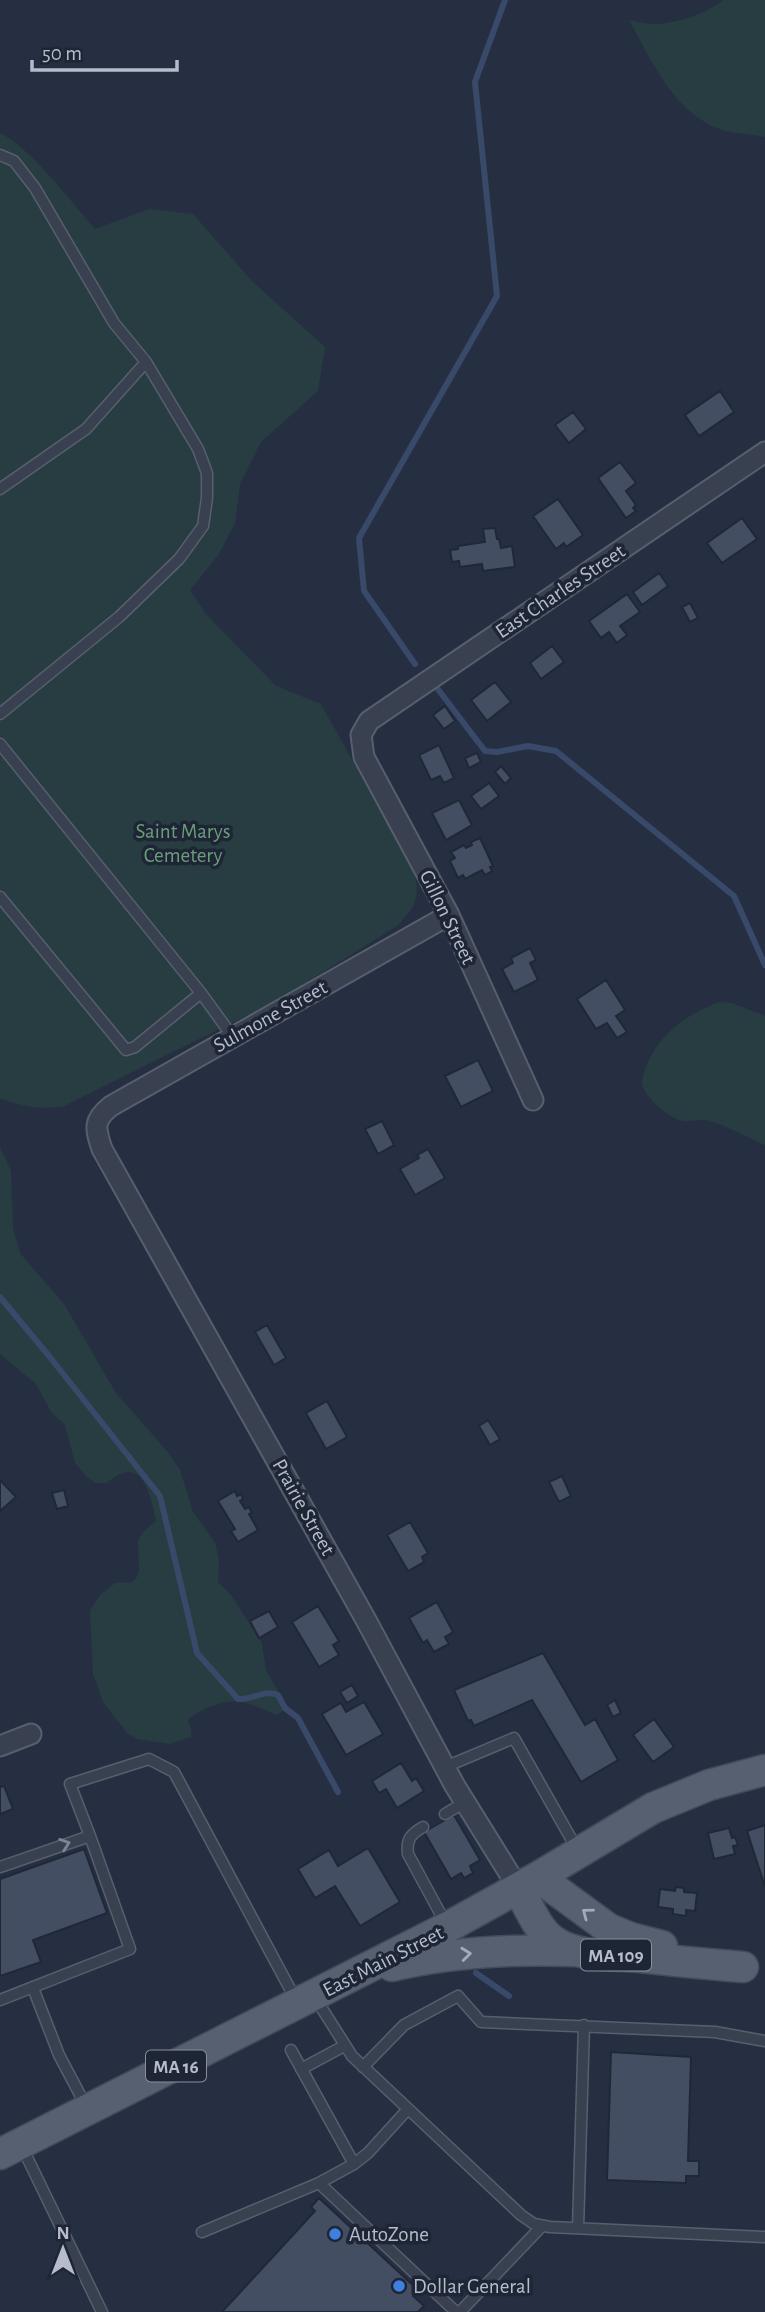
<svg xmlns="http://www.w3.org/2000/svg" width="765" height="2312" font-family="'Alegreya Sans',sans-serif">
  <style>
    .green { fill: #273d42 }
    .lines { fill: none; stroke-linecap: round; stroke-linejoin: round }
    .stream { stroke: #384969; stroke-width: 6 }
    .building { fill: #444e63; stroke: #202838; stroke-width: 2 }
    .lane-casing { stroke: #575f6e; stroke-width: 13 }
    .street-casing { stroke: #575f6e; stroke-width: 23 }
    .primary-casing { stroke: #434a5a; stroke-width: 33 }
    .lane { stroke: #394151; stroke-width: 10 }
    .street { stroke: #394151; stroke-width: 19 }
    .primary { stroke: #576071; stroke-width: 30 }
    .oneway { stroke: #7e8594 }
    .oneway2 { stroke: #a3aab9 }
    .shop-dot { fill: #3f7fe0; stroke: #1e2636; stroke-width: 2.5 }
    .labels { text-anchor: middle; stroke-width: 7; stroke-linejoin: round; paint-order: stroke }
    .shield { fill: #1e2636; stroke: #888f9e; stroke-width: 2 }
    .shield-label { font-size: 19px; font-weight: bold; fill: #b6bccb }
    .street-label { font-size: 21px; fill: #b6bccb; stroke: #1e2636 }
    .park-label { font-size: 21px; fill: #6c9d7b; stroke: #1e2636 }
    .poi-label { font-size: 21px; fill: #b6bccb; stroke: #1e2636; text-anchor: start }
  </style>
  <rect width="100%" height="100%" fill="#252f41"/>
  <path class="green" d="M723 0H765V137C750 134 731 134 717 128 673 111 651 59 629 20 637 22 647 24 656 24 678 23 706 14 723 0Z
    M0 133C31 148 71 202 95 229L149 209 193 214 250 279 325 347 318 391 261 442 240 484 235 523 219 554 190 590 206 614 276 686 321 704 413 870C422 896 415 908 397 926L278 1000 62 1107C39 1109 21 1107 0 1098Z
    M719 1002 732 1003 765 1016V1145C749 1138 721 1123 706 1120 697 1119 687 1123 679 1120 667 1116 644 1097 642 1083 642 1075 647 1065 650 1058 665 1029 689 1014 719 1002Z
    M0 1147 11 1171 13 1228 20 1253 64 1304 116 1393 167 1451 180 1470 193 1512 215 1543 219 1559 218 1582 231 1595 262 1643 266 1670 285 1703 286 1709 277 1715C251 1705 240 1695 212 1706 203 1710 195 1713 188 1720L191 1730V1737L170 1744 138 1739 128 1734 103 1702 93 1674 90 1611 100 1595 115 1583 132 1582 137 1577 139 1570 138 1541 144 1531 156 1521C150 1493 142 1452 107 1483H96L87 1477 75 1463 65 1425 51 1412 36 1384 0 1354Z"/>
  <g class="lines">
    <path class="stream" d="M415 664 364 591 359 538 497 296 475 82 505 0
      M437 688 485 751 497 752 528 746 556 751 734 896 765 965
      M0 1297 49 1356 160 1496 197 1653 238 1699C252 1700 265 1689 278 1695L285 1708 298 1718 338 1792
      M476 1973 509 1996"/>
  </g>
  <path class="building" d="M720 391 734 412 699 436 685 415Z
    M573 412 586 429 569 443 555 425Z
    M620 462 636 483 626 491 636 505 633 508 636 511 626 518 598 478Z
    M558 499 583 535 566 547 564 543 556 549 533 516Z
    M742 518 757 539 722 563 707 543Z
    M495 528 497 539H499L501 548 512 546 515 567 483 571 482 564 460 567 459 561 452 562 450 550 458 549V546L485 542 483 529Z
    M659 573 668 586 642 605 633 592Z
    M627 594 640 612 620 626 627 635 617 643 609 632 601 638 589 621Z
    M690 603 698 618 690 622 682 607Z
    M552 646 564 662 541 679 530 663Z
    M495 682 511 702 487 721 471 700Z
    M445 706 455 721 444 729 433 715Z
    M439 745 454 778 444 783 440 776 431 780 419 755Z
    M477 753 481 762 469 768 465 758Z
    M501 766 511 778 505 784 495 772Z
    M489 783 499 796 481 809 471 796Z
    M459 800 472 825 446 840 432 813Z
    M480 838 493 866 490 867 492 871 485 875 482 870 465 879 463 875 458 878 450 861 455 858 451 852 464 845 466 848 472 845 471 842Z
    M530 948 536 960 530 963 538 980 514 992 502 969 513 963 511 958Z
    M606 980 625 1010 616 1016 627 1032 617 1038 607 1023 596 1029 577 999Z
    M478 1060 493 1091 461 1107 445 1076Z
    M382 1121 394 1145 378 1154 365 1129Z
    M428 1149 445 1178 415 1195 400 1169 419 1158 417 1155Z
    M267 1325 286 1358 274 1365 255 1332Z
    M327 1401 347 1437 326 1449 306 1413Z
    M488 1420 500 1439 490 1445 479 1426Z
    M562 1476 571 1496 559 1502 549 1482Z
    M0 1480 16 1497 0 1511Z
    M64 1490 68 1506 57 1509 52 1493Z
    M235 1491 237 1496 241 1494 243 1499 240 1501 245 1509 249 1507 252 1513 249 1514 258 1530 238 1542 231 1531 235 1529 218 1501Z
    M410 1522 428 1553 422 1557 424 1562 408 1571 387 1535Z
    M437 1602 453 1632 445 1637 449 1644 434 1652 427 1640 423 1643 409 1618Z
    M318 1606 339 1641 333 1645 339 1655 319 1667 292 1622Z
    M269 1611 278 1627 259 1638 250 1621Z
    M543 1653 585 1725 595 1719 618 1760 581 1782 532 1700 474 1726 471 1720 468 1721 454 1690Z
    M352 1685 358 1696 347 1703 340 1692Z
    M615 1700 621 1713 613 1717 607 1705Z
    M364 1702 383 1734 346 1755 322 1714 341 1703 346 1712Z
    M654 1719 674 1747 653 1762 633 1735Z
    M401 1763 412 1781 416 1778 424 1791 397 1808 386 1789 379 1793 372 1781Z
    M4 1786 13 1809 0 1814V1787Z
    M454 1815 480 1860 470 1866 473 1873 464 1878 461 1873 451 1879 424 1832Z
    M765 1825V1887L747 1831Z
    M729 1828 732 1838 735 1837 738 1845 733 1846 735 1854 714 1859 708 1833Z
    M368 1848 400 1902 360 1926 335 1886 315 1898 298 1869 329 1850 338 1866Z
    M84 1849 107 1913 33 1940 41 1962 0 1976V1879Z
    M676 1887 684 1888V1892L697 1893 695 1911 686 1910V1916L673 1914V1909L658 1907 660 1889 675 1891Z
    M611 2052 691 2057 688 2161H699V2176H686V2183L607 2180Z
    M319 2198 418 2290 413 2296 424 2306 418 2312H222L315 2211 311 2207Z"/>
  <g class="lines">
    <defs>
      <path id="lane" d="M0 155 14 161 35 188 114 323 146 362 198 449 207 473V498L203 526 179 559 119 617 0 714
        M0 489 86 429 146 362
        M0 744 201 993 135 1047 126 1050 0 897
        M201 993 233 1037
        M445 1767 514 1738 577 1849
        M445 1814 465 1802
        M423 1827C411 1834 406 1839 408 1854L446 1924
        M90 1836 70 1784 149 1759 174 1772 297 2002
        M0 1867 90 1836 130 1949 0 2000
        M33 1988 59 2055 86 2106
        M314 1996 352 2056 521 2215 534 2224 550 2227 765 2237
        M291 2050 354 2164
        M363 2067 404 2025 458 1996 481 2022 715 2032 765 2041
        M301 2069 344 2046
        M22 2147 102 2312
        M319 2183 456 2312
        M578 2228 584 2025
        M202 2232 319 2183 354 2164 368 2153 408 2109
        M460 2312 542 2226"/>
      <path id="street" d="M449 915 111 1106C93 1120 95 1128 102 1149L366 1620 455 1786 519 1889
        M533 1100 449 915 364 757 361 735 369 721 765 452
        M0 1746 31 1734"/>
      <path id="primary" d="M538 1877 609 1929 631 1938 662 1946
        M519 1889C529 1907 537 1930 555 1942 577 1957 614 1955 640 1957 674 1961 708 1964 743 1967
        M392 1966C451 1952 512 1949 572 1951
        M0 2154 448 1927 538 1877 653 1808 709 1785 765 1770"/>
    </defs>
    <use href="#lane" class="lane-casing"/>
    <use href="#street" class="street-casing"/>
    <use href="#primary" class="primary-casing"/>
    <use href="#lane" class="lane"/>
    <use href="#street" class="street"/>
    <use href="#primary" class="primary"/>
  </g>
  <defs><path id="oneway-chevron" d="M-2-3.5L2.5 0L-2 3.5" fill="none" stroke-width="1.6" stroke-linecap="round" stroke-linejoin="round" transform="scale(1.75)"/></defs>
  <use class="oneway" href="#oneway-chevron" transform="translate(65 1844) rotate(-19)"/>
  <g class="oneway2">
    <use href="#oneway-chevron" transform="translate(587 1913) rotate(-143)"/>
    <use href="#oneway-chevron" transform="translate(466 1954) rotate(-6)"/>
  </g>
  <g class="shop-dot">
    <circle cx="335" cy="2234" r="7"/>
    <circle cx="399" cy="2286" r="7"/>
  </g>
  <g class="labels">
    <g class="shield">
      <rect x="581" y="1939.5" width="70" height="31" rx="5"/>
      <rect x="146" y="2050.5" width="60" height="31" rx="5"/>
    </g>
    <g class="shield-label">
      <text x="616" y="1962">MA 109</text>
      <text x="176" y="2073">MA 16</text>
    </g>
    <g class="street-label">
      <text transform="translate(560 591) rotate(-34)" y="7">East Charles Street</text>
      <text transform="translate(448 917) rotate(64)" y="7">Gillon Street</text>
      <text transform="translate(270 1016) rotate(-29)" y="7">Sulmone Street</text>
      <text transform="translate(304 1507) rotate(61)" y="7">Prairie Street</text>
      <text transform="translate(383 1961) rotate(-27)" y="7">East Main Street</text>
    </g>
    <g class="park-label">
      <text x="183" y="838">Saint Marys<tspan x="183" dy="24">Cemetery</tspan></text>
    </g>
    <g class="poi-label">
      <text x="349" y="2241">AutoZone</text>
      <text x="413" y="2293">Dollar General</text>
    </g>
  </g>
  <g transform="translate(63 2249)" stroke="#1e2636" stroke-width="5" paint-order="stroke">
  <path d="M0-5L12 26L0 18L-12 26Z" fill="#b6bccb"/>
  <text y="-10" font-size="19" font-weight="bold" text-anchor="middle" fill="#b6bccb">N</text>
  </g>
  <path d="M32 60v10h145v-10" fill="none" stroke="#b6bccb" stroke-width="3.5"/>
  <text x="42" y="60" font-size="21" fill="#b6bccb" stroke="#1e2636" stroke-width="5" paint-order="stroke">50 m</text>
</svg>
